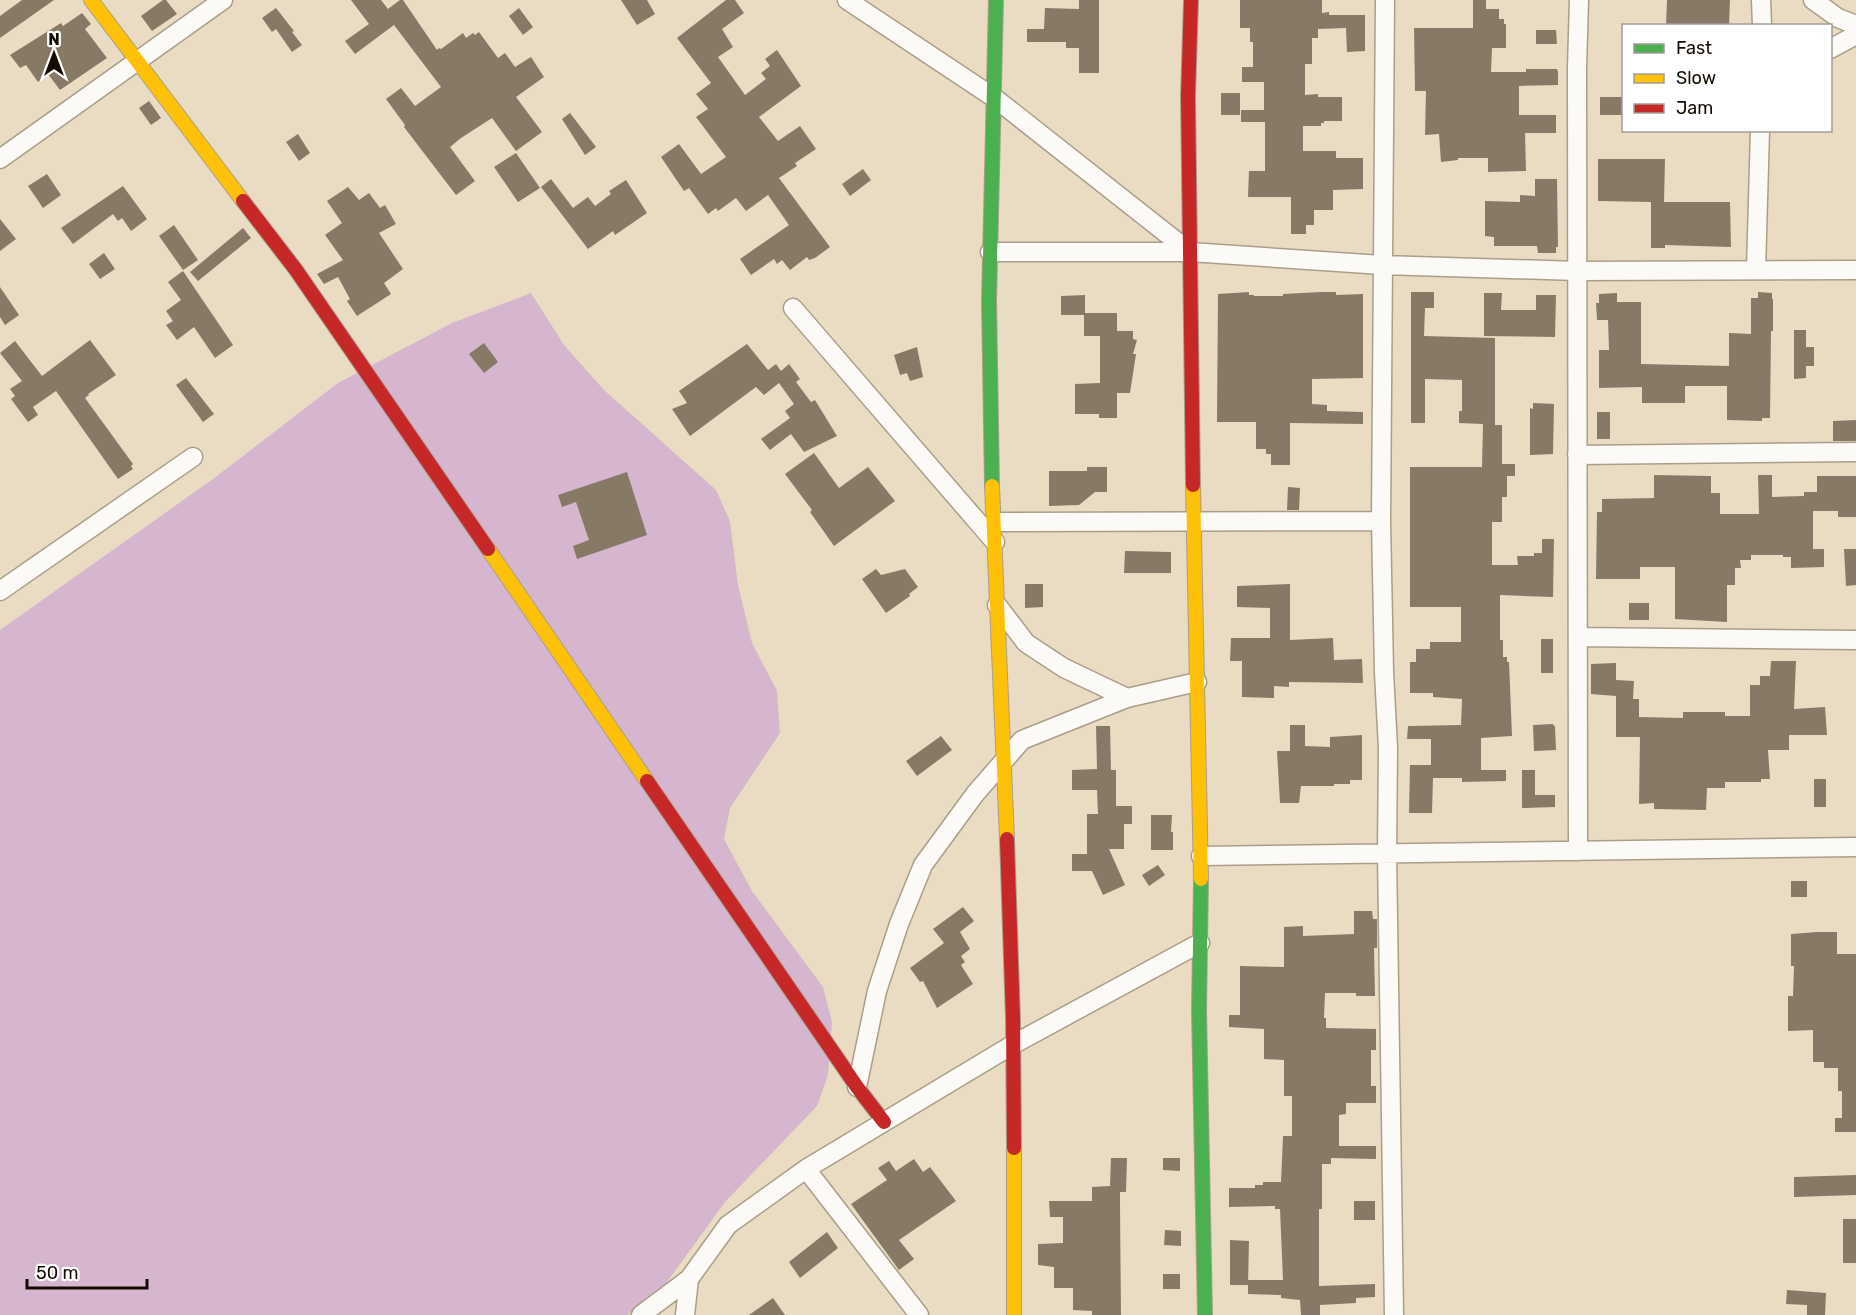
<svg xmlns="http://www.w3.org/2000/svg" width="1856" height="1315" font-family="Rubik,sans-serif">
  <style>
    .water { fill: #d6b5cf }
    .building { fill: #867a67 }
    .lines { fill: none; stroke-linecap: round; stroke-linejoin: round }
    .street-casing { stroke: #aa9e8a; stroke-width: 21 }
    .fast-casing { stroke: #aa9e8a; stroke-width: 16 }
    .slow-casing { stroke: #aa9e8a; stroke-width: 16 }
    .jam-casing { stroke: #aa9e8a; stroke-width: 16 }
    .street { stroke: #fcfaf6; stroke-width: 18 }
    .fast { stroke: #4caf50; stroke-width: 14 }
    .slow { stroke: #ffc107; stroke-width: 14 }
    .jam { stroke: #c62828; stroke-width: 14 }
  </style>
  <rect width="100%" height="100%" fill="#eadcc2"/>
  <path class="water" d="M531 293 564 345 604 390 716 490 730 521 738 585 752 643 777 691 780 733 730 808 724 839 752 891 823 987 832 1022 828 1075 817 1106 725 1202 659 1293 627 1315H0V630L213 479 338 383 452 323Z"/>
  <path class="building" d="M22 0H54L0 38V16Z
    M163 0H166L177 14 152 31 141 16Z
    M351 0H381L388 9 400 0H403L437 50 439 48 441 49 463 33 466 38 473 33 475 35 479 32 498 58 505 53 515 67 531 57 544 77 516 97 542 132 516 151 492 118 461 138 450 147 475 181 456 195 404 127 405 125 386 99 401 88 415 106 441 87 394 25 355 54 345 41 369 24Z
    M621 0H647L655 14 637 25Z
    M726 0H735L744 13 722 29 733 47 718 57 745 95 766 79 761 73 770 66 765 59 777 50 801 86 759 117 778 141 800 126 816 149 795 163 797 166 779 178 830 247 815 258 809 260 807 257 790 270 782 260 777 264 774 259 751 275 740 259 789 225 768 195 746 211 736 198 718 211 716 208 708 214 689 188 684 191 661 157 679 144 701 174 726 157 696 117 708 109 696 94 711 83 677 38Z
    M1079 0H1099V73H1079V48H1066V42H1027V29H1044L1045 8 1079 9Z
    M1240 0H1322V13L1329 12V15H1365V51L1347 52 1346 28 1318 29V38H1312V64H1305V95L1318 94V97H1342V121H1324V123H1321V126H1303V151H1336V158H1363V189L1333 190V210H1314V225H1306V234H1291V197H1248L1249 171H1265V122H1241V110H1264V82H1242V67H1253V42H1250V28H1240Z
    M1473 0H1486V9H1499V19H1504V24H1506V48H1492L1491 72H1526V69H1557L1558 72V85L1519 86V115H1556V133H1525L1526 171 1488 172V158H1458V160L1441 162 1439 134 1425 135 1426 91H1415L1414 28H1473Z
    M1667 0H1730L1729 26H1666Z
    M276 8 294 31 292 32 302 45 292 52 276 29 272 32 262 18Z
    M519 8 533 27 523 35 509 16Z
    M82 13 91 24 85 29 107 58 60 90 48 74 38 82 26 65 20 68 10 55 61 23 63 26Z
    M1536 30H1556L1557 44H1536Z
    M1221 93H1240V115H1221Z
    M1600 97H1623V115H1600Z
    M149 101 161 118 151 125 139 108Z
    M570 113 596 147 585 155 562 119Z
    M298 134 310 153 299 161 286 142Z
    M516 153 540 188 518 202 494 167Z
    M1598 159H1665L1664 202H1730L1731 247 1665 245V248H1651V202L1598 201Z
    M863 169 871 180 850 196 842 184Z
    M47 174 61 195 43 208 28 186Z
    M551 179 573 208 588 197 595 206 611 194 609 191 626 180 647 213 615 235 613 231 588 249 541 187Z
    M1535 179H1557L1558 247H1556V253H1538L1537 246H1494V237L1485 236V201L1520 202V195L1535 196Z
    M123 186 147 219 131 231 122 218 118 221 113 214 73 244 61 228Z
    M348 187 359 200 369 193 380 208 385 205 396 224 379 233 403 269 384 283 391 294 357 316 347 301 350 299 338 277 324 284 317 274 343 260 325 235 342 223 327 201Z
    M0 219 16 239 0 251Z
    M174 225 198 260 183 270 159 236Z
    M243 228 251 238 198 281 190 272Z
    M104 253 115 269 100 279 89 264Z
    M183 271 233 345 215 358 194 327 177 340 166 325 173 321 166 311 181 300 168 282Z
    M0 287 19 315 5 325 0 317Z
    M1249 292V295H1254V296H1283V294L1321 292H1336V295L1363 294V378L1312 379V404L1327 405V411L1363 412V424L1290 423V465H1271V454H1266V449H1256V422H1217L1218 294Z
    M1411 292H1434V308H1425L1424 336 1495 338V425H1502V464H1515V476H1507V497H1502V522H1492V565H1518L1517 556H1534V553H1542V539H1554L1553 597 1500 595V640H1503V657H1507V662H1509L1512 736 1481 738V770H1506V781L1462 782V778H1433L1432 813H1409L1410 765H1431V739H1407L1408 726 1461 725 1462 699 1433 697V693H1410V662H1416V649H1430V642H1461V607H1410V467H1482L1483 424 1459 423V411H1462V380L1425 379V423H1411Z
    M1758 292 1772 293V299H1773V331H1771L1770 418H1762V421L1727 420V386H1685V403H1642V387L1599 388V350H1609L1608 320H1597L1596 303H1599V294L1617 293V302H1641V364L1729 366V333L1751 334V298H1758Z
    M1484 293H1502L1501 310H1536V295H1556L1555 337 1484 336Z
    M1085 295V313H1117V331H1133V339L1137 340 1133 354H1136L1130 393H1117V418H1099V414H1075V384L1100 383V336H1084V315H1061V296Z
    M1794 330H1806V347H1814V366H1806V378L1794 379Z
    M90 340 116 375 88 394 89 395 85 398 133 464 131 466 133 469 118 479 56 391 33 407 38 415 28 422 11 399 15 396 10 389 22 381 0 353 15 341 42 376Z
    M484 343 498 362 484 373 469 354Z
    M747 344 768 370 776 364 781 371 789 364 800 379 796 382 811 402 815 400 837 436 804 452 791 434 770 450 761 439 790 418 785 411 794 404 779 383 764 395 756 387 690 436 672 409 687 403 679 391Z
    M917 347 923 377 910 381 907 373 900 375 894 355Z
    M186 378 214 414 203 422 176 385Z
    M1533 403 1554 404 1553 454 1530 455V408L1533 409Z
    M1597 412H1610V439H1597Z
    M1856 420V441H1833V421Z
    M814 453 839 488 868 467 895 501 834 546 810 512 812 510 785 474Z
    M1087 467H1107V492H1095L1079 505 1049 506V471H1087Z
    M627 472 647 535 577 559 573 546 589 540 576 502 562 507 558 495Z
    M1654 475 1711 476V493H1720V514H1759L1758 475H1772V497L1804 496V492H1817V476H1856V517H1838V511H1813V549H1824V567L1791 568V557H1783V555H1751V560H1740L1741 568H1735V585H1727V622L1675 619V567H1640V579H1596L1597 512H1602V499L1654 498Z
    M1288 487 1300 488 1299 510H1287Z
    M1844 549H1856V585L1846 586Z
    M1125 551 1171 552V573H1124Z
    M876 569 881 575 905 569 918 587 909 594 910 596 886 613 862 579Z
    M1025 584H1043V607L1025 608Z
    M1290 584V640L1333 638 1334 660 1362 659 1363 683 1289 682V687L1274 686V698L1242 697V661H1230L1231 638H1270V608L1237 607V586Z
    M1629 603H1649V620H1629Z
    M1541 639H1553V673H1541Z
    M1771 661H1796L1794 709 1825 707 1827 735H1789V750H1768L1770 779H1761V782H1725V788H1707L1706 810 1654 809V803L1639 804 1640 737H1616V696L1591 694V664L1616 663V680L1634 681 1633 699H1639V717L1683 718V712H1725V716H1750V685H1760V676H1770Z
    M1553 724 1554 726H1555L1556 750 1534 751 1533 725Z
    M1290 725H1305V746L1330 747V737L1362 735V780H1350V784H1334V786H1301L1299 803H1280L1277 751H1290Z
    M1096 726H1110L1111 770H1116V806H1132V824H1124V849H1109L1125 885 1103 895 1092 871H1072V854H1087V814H1098L1097 790H1072V770L1097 769Z
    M941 736 952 750 917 776 906 761Z
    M1522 770H1535V795H1555V807L1522 808Z
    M1814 779H1826V807H1814Z
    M1151 815H1172L1171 832H1173V850H1151Z
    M1158 865 1165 875 1149 886 1142 875Z
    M1791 881H1807V897H1791Z
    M963 907 974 921 960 932 970 949 961 956 965 962 961 965 973 984 937 1008 923 981 920 982 910 968 944 943 933 929Z
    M1354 911H1372L1373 919H1377V948H1374L1375 996H1356V993H1325L1324 1018H1326V1028L1376 1029V1050H1371V1086H1376V1103H1346V1114L1339 1115V1146H1376V1159L1331 1158V1164H1322V1209H1319V1286L1375 1284V1297L1356 1298V1303L1320 1305V1315H1301L1300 1300 1281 1298V1295L1248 1294V1280H1283L1280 1209H1275V1206L1229 1207V1188H1255V1185H1263V1182H1281L1283 1136H1292V1096H1284V1060L1264 1059V1029L1229 1027V1015H1240V966L1284 967V927L1303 926V936L1354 934Z
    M1817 932H1837V954H1856V1132H1835V1118H1842V1091H1838V1068H1824V1062H1813V1030L1788 1031V996H1793L1794 966H1791V934Z
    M1111 1158H1127L1126 1192H1120V1206L1121 1315H1092V1311L1073 1310V1288H1054V1267L1038 1265V1244L1063 1243V1217H1050L1049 1201H1092V1187L1110 1186Z
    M1163 1158H1180V1171L1163 1170Z
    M914 1159 923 1172 930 1167 956 1201 899 1240 914 1259 899 1270 851 1204 887 1180 878 1168 889 1161 896 1171Z
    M1856 1175V1195L1794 1197V1177Z
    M1354 1201H1375V1220H1354Z
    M1843 1219H1856V1263H1843Z
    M1165 1230 1181 1231V1246L1164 1245Z
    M827 1232 838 1248 800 1278 789 1262Z
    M1230 1240 1249 1241 1248 1285H1230Z
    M1163 1274H1180V1289H1163Z
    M1787 1290 1826 1293 1825 1315H1807V1305L1786 1304Z
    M773 1298 785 1315H749Z"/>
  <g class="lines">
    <defs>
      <path id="street" d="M847 0 996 99 1190 252
        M1385 0 1381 521 1384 672 1388 748 1387 853 1394 1315
        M1761 0 1762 26
        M1813 0 1838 18 1856 25
        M1830 49 1856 35
        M0 159 223 0
        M990 252H1190L1382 265 1577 271 1856 270
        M1756 270 1760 130
        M793 308 995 542
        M1577 455 1856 452
        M994 522 1381 521
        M0 591 193 457
        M997 605 1026 643 1064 668 1127 698
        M1578 637 1856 640
        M1578 851 1577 68 1579 0
        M1201 856 1856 847
        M857 1087 877 991 899 924 923 865 975 794 1022 740 1127 698 1197 682
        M806 1169 919 1315
        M641 1315 689 1279
        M685 1315 689 1279 728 1225 806 1169 884 1122 1014 1044 1200 943"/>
      <path id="fast" d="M992 486 989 301 996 0
        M1201 879 1199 1010 1205 1315"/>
      <path id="slow" d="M91 0 243 201
        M1193 485 1201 879
        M992 486 1007 839
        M488 549 647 781
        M1014 1315V1148"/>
      <path id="jam" d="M1191 0 1188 96 1193 485
        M243 201 296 270 488 549
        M647 781 857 1087 884 1122
        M1007 839 1013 1020 1014 1148"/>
    </defs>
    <use href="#street" class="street-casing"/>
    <use href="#fast" class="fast-casing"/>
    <use href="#slow" class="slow-casing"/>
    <use href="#jam" class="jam-casing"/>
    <use href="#street" class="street"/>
    <use href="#fast" class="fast"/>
    <use href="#slow" class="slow"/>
    <use href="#jam" class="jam"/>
  </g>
  <rect x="1622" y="24" width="210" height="108" fill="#ffffff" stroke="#a19d99" stroke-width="1.5"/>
  <rect x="1634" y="44" width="30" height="9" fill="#4caf50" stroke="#a19d99" stroke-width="1.5"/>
  <text x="1676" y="54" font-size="18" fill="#140b00">Fast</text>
  <rect x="1634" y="74" width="30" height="9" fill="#ffc107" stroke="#a19d99" stroke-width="1.5"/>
  <text x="1676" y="84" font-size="18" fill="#140b00">Slow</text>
  <rect x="1634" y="104" width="30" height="9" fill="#c62828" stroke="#a19d99" stroke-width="1.5"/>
  <text x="1676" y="114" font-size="18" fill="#140b00">Jam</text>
  <g transform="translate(54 54)" stroke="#ffffff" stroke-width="4.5" paint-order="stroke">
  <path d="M0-4.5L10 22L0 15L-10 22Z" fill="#140b00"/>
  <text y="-9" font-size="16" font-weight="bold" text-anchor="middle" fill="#140b00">N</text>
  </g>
  <path d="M27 1279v9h120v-9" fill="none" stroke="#140b00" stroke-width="3"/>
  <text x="36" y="1279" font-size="18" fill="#140b00" stroke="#ffffff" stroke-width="4.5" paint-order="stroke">50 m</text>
</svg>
